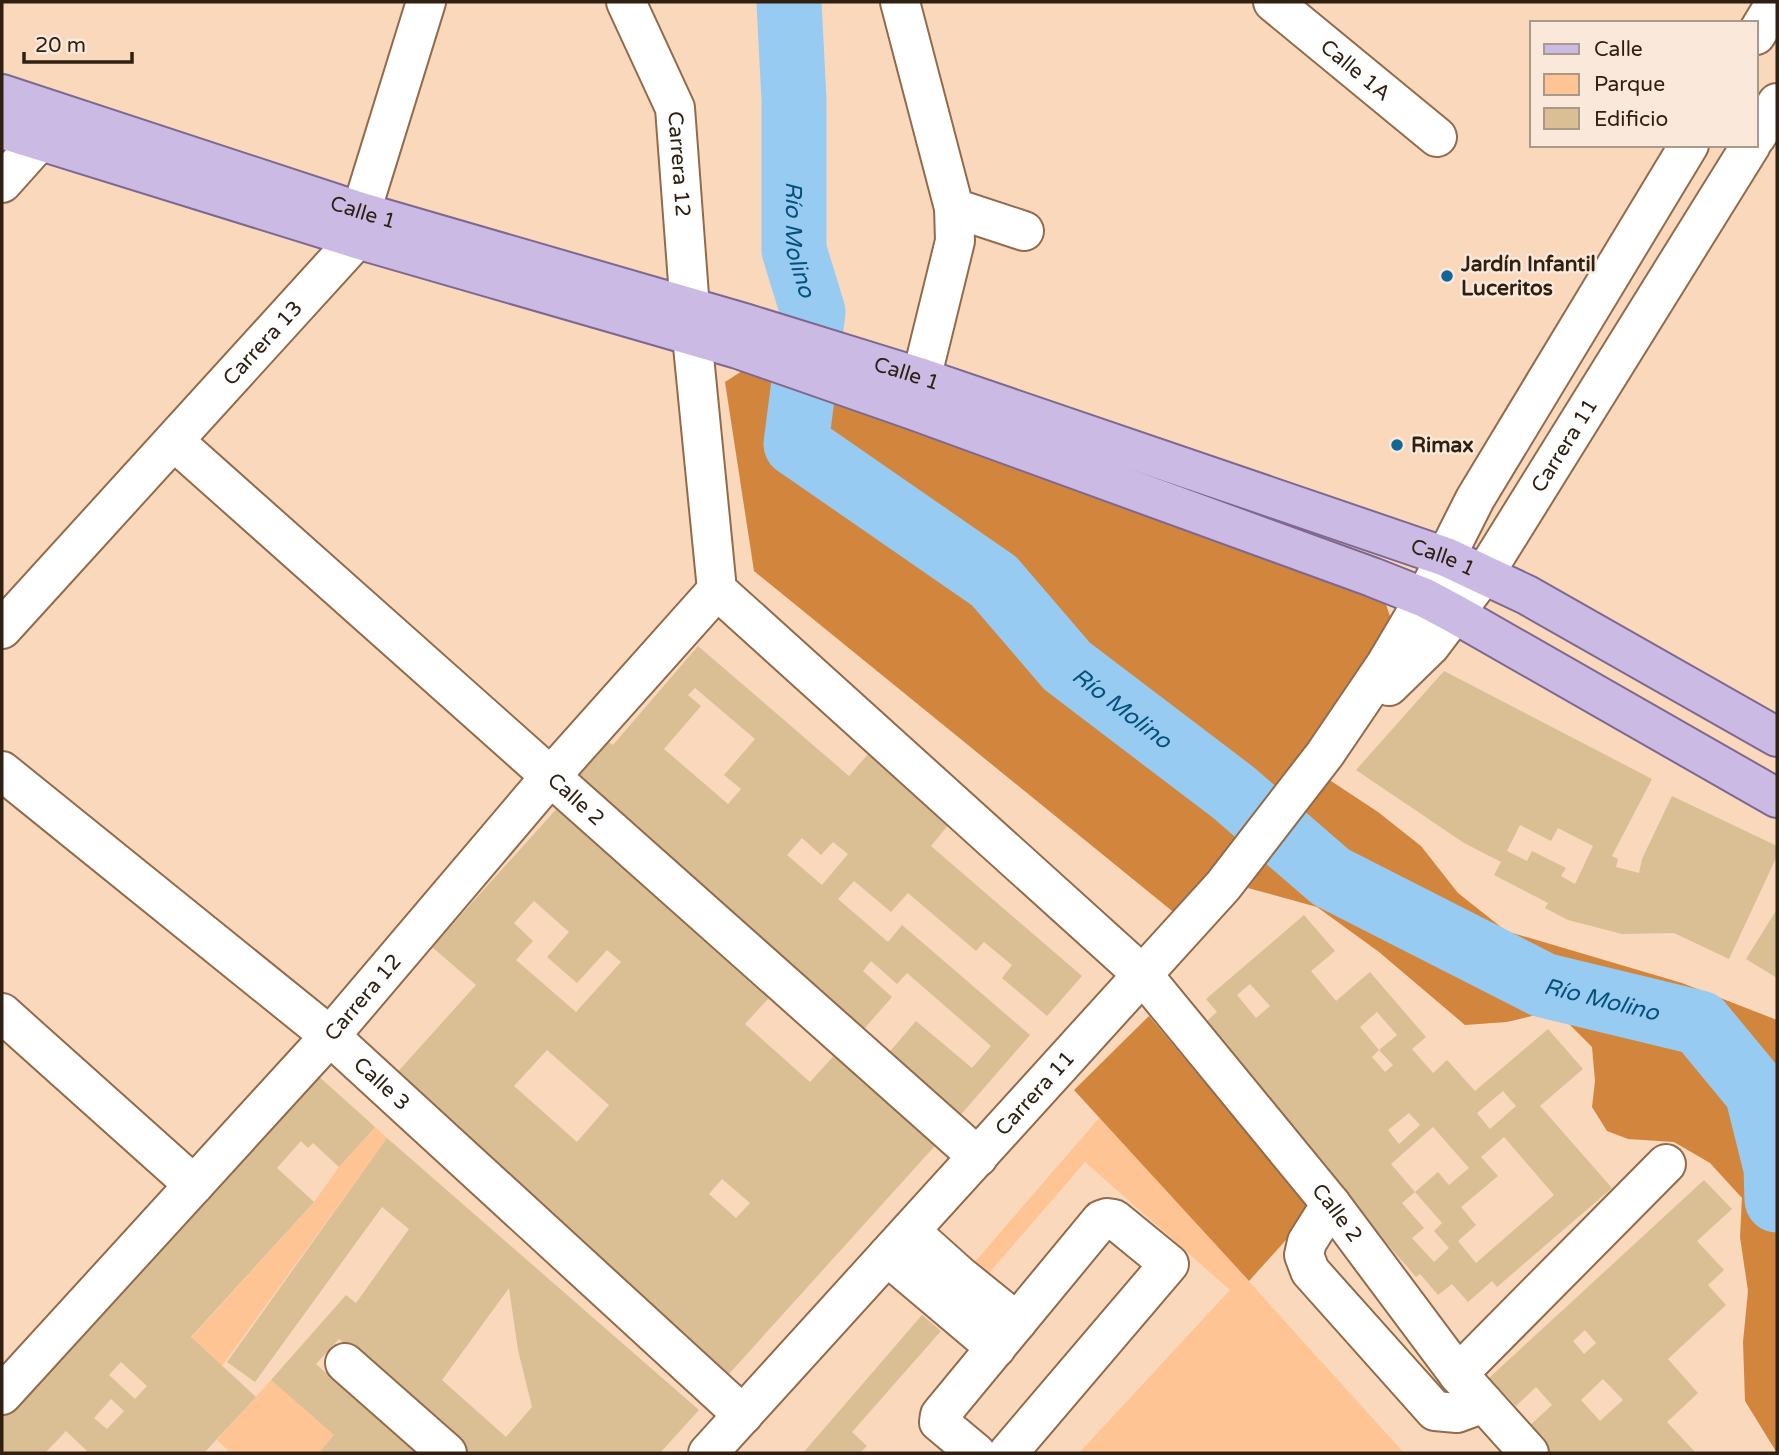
<svg xmlns="http://www.w3.org/2000/svg" width="1779" height="1455" font-family="'Varela Round',sans-serif">
  <style>
    .green { fill: #fec493 }
    .forest { fill: #d2853c }
    .lines { fill: none; stroke-linecap: round; stroke-linejoin: round }
    .river { stroke: #97cbf2; stroke-width: 65 }
    .building { fill: #d9bf93; fill-rule: evenodd }
    .minor-casing { stroke: #916b4b; stroke-width: 42 }
    .major-casing { stroke: #7e688f; stroke-width: 42 }
    .minor { stroke: #fff; stroke-width: 38 }
    .major { stroke: #cbbbe4; stroke-width: 38 }
    .poi-dot { fill: #116697; stroke: #fae9db; stroke-width: 2.5 }
    .labels { text-anchor: middle; stroke-width: 5; stroke-linejoin: round; paint-order: stroke }
    .street-label { font-size: 21px; fill: #2f2012; stroke: #fae9db }
    .poi-label { font-size: 21px; font-weight: bold; fill: #2f2012; stroke: #fae9db; text-anchor: start }
    .water-label { font-size: 23px; font-style: italic; fill: #04517a; stroke: #fae9db }
  </style>
  <rect width="100%" height="100%" fill="#fad8bc"/>
  <path class="green" d="M1100 1117 1404 1453H1079L1230 1290 1085 1162 969 1296 955 1285Z
    M375 1127 387 1138 222 1366 191 1338 314 1202 339 1167Z
    M271 1380 334 1435 321 1450 324 1453H231L217 1440Z"/>
  <path class="forest" d="M742 371 1381 590 1391 619 1388 640 1177 915 754 571 725 382Z
    M1325 777 1378 812 1421 846 1458 893 1506 931 1682 983 1777 1020V1453L1745 1401 1743 1342 1748 1291 1740 1237 1742 1198 1710 1163 1674 1142 1628 1139 1607 1131 1592 1107 1595 1081 1592 1047 1567 1022 1536 1015 1507 1022 1465 1025 1379 952 1317 907 1248 888Z
    M1149 1016 1312 1211 1249 1281 1074 1090Z"/>
  <g class="lines">
    <path class="river" id="s1" d="M789 2 794 100V250L813 312 796 444 994 581 1067 666 1234 793 1331 877 1543 985 1700 1023 1757 1092 1776 1168 1777 1200"/>
  </g>
  <path class="building" d="M698 646 849 776 876 745 914 778 906 788 949 824 931 846 1082 976 1047 1016 1002 978 1012 965 984 942 976 951 908 893 891 912 854 881 838 899 888 942 902 925 1030 1035 958 1118 886 1056 916 1021 972 1068 991 1046 907 973 897 984 871 961 863 971 892 997 864 1029 573 779 607 741 613 745ZM695 688 755 739 724 775 741 789 728 804 664 749 701 706 688 695ZM802 838 821 855 833 842 848 854 822 885 787 855Z
    M1444 671 1652 779 1612 856 1618 859 1616 867 1639 873 1642 859 1672 796 1777 846V856L1729 959 1674 933 1622 934 1568 920 1545 908 1548 903 1494 875 1501 862 1464 843 1356 770ZM1520 825 1551 841 1558 828 1593 846 1575 884 1561 876 1566 868 1532 851 1527 861 1507 851Z
    M561 804 777 989 745 1024 810 1082 841 1048 942 1138 728 1375 394 1076 476 985 432 947ZM534 901 569 932 547 957 577 983 607 950 621 962 576 1012 516 960 533 941 514 923ZM547 1050 609 1105 577 1142 514 1086ZM722 1179 750 1203 736 1218 709 1194Z
    M1777 909V978L1746 959Z
    M1304 915 1335 951 1311 971 1336 1001 1370 972 1426 1037 1412 1049 1433 1073 1447 1060 1475 1091 1548 1029 1583 1069 1540 1106 1612 1188 1497 1287 1492 1281 1468 1302 1452 1284 1438 1295 1420 1274 1416 1277 1199 1028 1217 1012 1206 999ZM1250 984 1270 1006 1256 1018 1237 995ZM1377 1012 1397 1035 1379 1050 1393 1065 1385 1072 1372 1057 1379 1050 1360 1027ZM1503 1091 1516 1106 1490 1129 1477 1113ZM1409 1113 1420 1125 1399 1144 1388 1130ZM1433 1127 1469 1168 1449 1185 1438 1172 1415 1192 1391 1164ZM1504 1137 1554 1195 1476 1263 1458 1241 1476 1225 1461 1207 1498 1176 1481 1157ZM1415 1192 1442 1223 1434 1231 1449 1248 1434 1262 1412 1238 1424 1228 1402 1203Z
    M315 1073 375 1127 339 1167 313 1143 308 1148 301 1141 277 1168 314 1202 191 1337 256 1397 204 1453H85L87 1451 66 1431 45 1453H2V1417ZM121 1362 147 1386 135 1399 109 1375ZM111 1399 124 1411 107 1429 94 1418Z
    M387 1138 699 1410 660 1453H467L339 1339 316 1364 417 1453H325L321 1450 334 1435 271 1380 346 1295 356 1303 409 1229 382 1207 255 1382 227 1362ZM509 1288 518 1350 532 1407 506 1437 442 1380Z
    M1704 1180 1732 1209 1697 1241 1724 1270 1708 1285 1726 1305 1668 1359 1698 1393 1667 1422 1696 1453H1546L1525 1430 1552 1405 1536 1387 1516 1406 1489 1378ZM1585 1330 1596 1343 1584 1354 1573 1341ZM1603 1379 1623 1400 1600 1421 1581 1400Z
    M922 1315 941 1331 852 1432 867 1446 860 1453H803Z"/>
  <g class="lines">
    <defs>
      <g id="minor">
        <path id="s2" d="M626 2 675 108 692 336 717 590 1143 975 1331 1204 1458 1374 1529 1453"/>
        <path d="M900 2 954 208 955 241 914 408"/>
        <path id="s3" d="M1273 2 1437 137"/>
        <path d="M1756 35 1776 2"/>
        <path d="M1756 137 1777 103"/>
        <path d="M2 183 61 117"/>
        <path d="M954 208 1024 231"/>
        <path id="s4" d="M175 442 978 1157"/>
        <path id="s5" d="M2 629 357 239 361 212 426 2"/>
        <path id="s6" d="M1389 686 1430 646 1485 573 1751 145"/>
        <path id="s7" d="M2 771 330 1036 743 1415"/>
        <path d="M2 1013 194 1185"/>
        <path d="M1331 1204 1307 1242 1304 1255 1310 1271 1435 1411 1457 1413 1484 1403"/>
        <path d="M910 1231 959 1275 1017 1322"/>
        <path d="M887 1256 996 1348"/>
        <path d="M345 1363 447 1453"/>
        <path d="M1458 1374 1666 1164"/>
        <path id="s8" d="M2 1395 330 1036 550 777 717 590"/>
        <path id="s9" d="M708 1453 1223 886 1325 754 1386 664 1425 598 1475 499 1689 145"/>
        <path d="M976 1453 939 1422 940 1415 1101 1220 1107 1218 1114 1219 1169 1264 1008 1453"/>
      </g>
      <g id="major">
        <path id="s10" d="M2 94 361 212 744 323 922 378 1446 557 1527 595 1777 737"/>
        <path d="M2 129 357 239 738 349 913 410 1372 577 1425 598 1455 614 1777 798"/>
      </g>
    </defs>
    <use href="#minor" class="minor-casing"/>
    <use href="#major" class="major-casing"/>
    <use href="#minor" class="minor"/>
    <use href="#major" class="major"/>
  </g>
  <g class="poi-dot">
    <circle cx="1447" cy="276" r="7"/>
    <circle cx="1397" cy="445" r="7"/>
  </g>
  <g class="labels">
    <g class="street-label">
      <text dy="7" stroke="none"><textPath href="#s3" startOffset="107">Calle 1A</textPath></text>
      <text dy="7" stroke="none"><textPath href="#s2" startOffset="173">Carrera 12</textPath></text>
      <text dy="7" stroke="none"><textPath href="#s10" startOffset="380">Calle 1</textPath></text>
      <text dy="7" stroke="none"><textPath href="#s5" startOffset="387">Carrera 13</textPath></text>
      <text dy="7" stroke="none"><textPath href="#s10" startOffset="947">Calle 1</textPath></text>
      <text dy="7" stroke="none"><textPath href="#s6" startOffset="299">Carrera 11</textPath></text>
      <text dy="7" stroke="none"><textPath href="#s10" startOffset="1514">Calle 1</textPath></text>
      <text dy="7" stroke="none"><textPath href="#s4" startOffset="537">Calle 2</textPath></text>
      <text dy="7" stroke="none"><textPath href="#s8" startOffset="537">Carrera 12</textPath></text>
      <text dy="7" stroke="none"><textPath href="#s7" startOffset="492">Calle 3</textPath></text>
      <text dy="7" stroke="none"><textPath href="#s9" startOffset="486">Carrera 11</textPath></text>
      <text dy="7" stroke="none"><textPath href="#s2" startOffset="1482">Calle 2</textPath></text>
    </g>
    <g class="poi-label">
      <text x="1461" y="271">Jardín Infantil<tspan x="1461" dy="24">Luceritos</tspan></text>
      <text x="1411" y="452">Rimax</text>
    </g>
    <g class="water-label">
      <text dy="8" stroke="none"><textPath href="#s1" startOffset="238">Río Molino</textPath></text>
      <text dy="8" stroke="none"><textPath href="#s1" startOffset="868">Río Molino</textPath></text>
      <text dy="8" stroke="none"><textPath href="#s1" startOffset="1435">Río Molino</textPath></text>
    </g>
  </g>
  <rect width="1779" height="1455" fill="none" stroke="#2f2012" stroke-width="7"/>
  <rect x="1530" y="21" width="228" height="126" fill="#fae9db" stroke="#a9998b" stroke-width="2"/>
  <rect x="1544" y="44" width="35" height="10" fill="#cbbbe4" stroke="#a9998b" stroke-width="2"/>
  <text x="1594" y="56" font-size="21" fill="#2f2012">Calle</text>
  <rect x="1544" y="74" width="35" height="21" fill="#fec493" stroke="#a9998b" stroke-width="2"/>
  <text x="1594" y="91" font-size="21" fill="#2f2012">Parque</text>
  <rect x="1544" y="108" width="35" height="21" fill="#d9bf93" stroke="#a9998b" stroke-width="2"/>
  <text x="1594" y="126" font-size="21" fill="#2f2012">Edificio</text>
  <path d="M24 52v10h108v-10" fill="none" stroke="#2f2012" stroke-width="3.5"/>
  <text x="35" y="52" font-size="21" fill="#2f2012" stroke="#fae9db" stroke-width="5" paint-order="stroke">20 m</text>
</svg>
